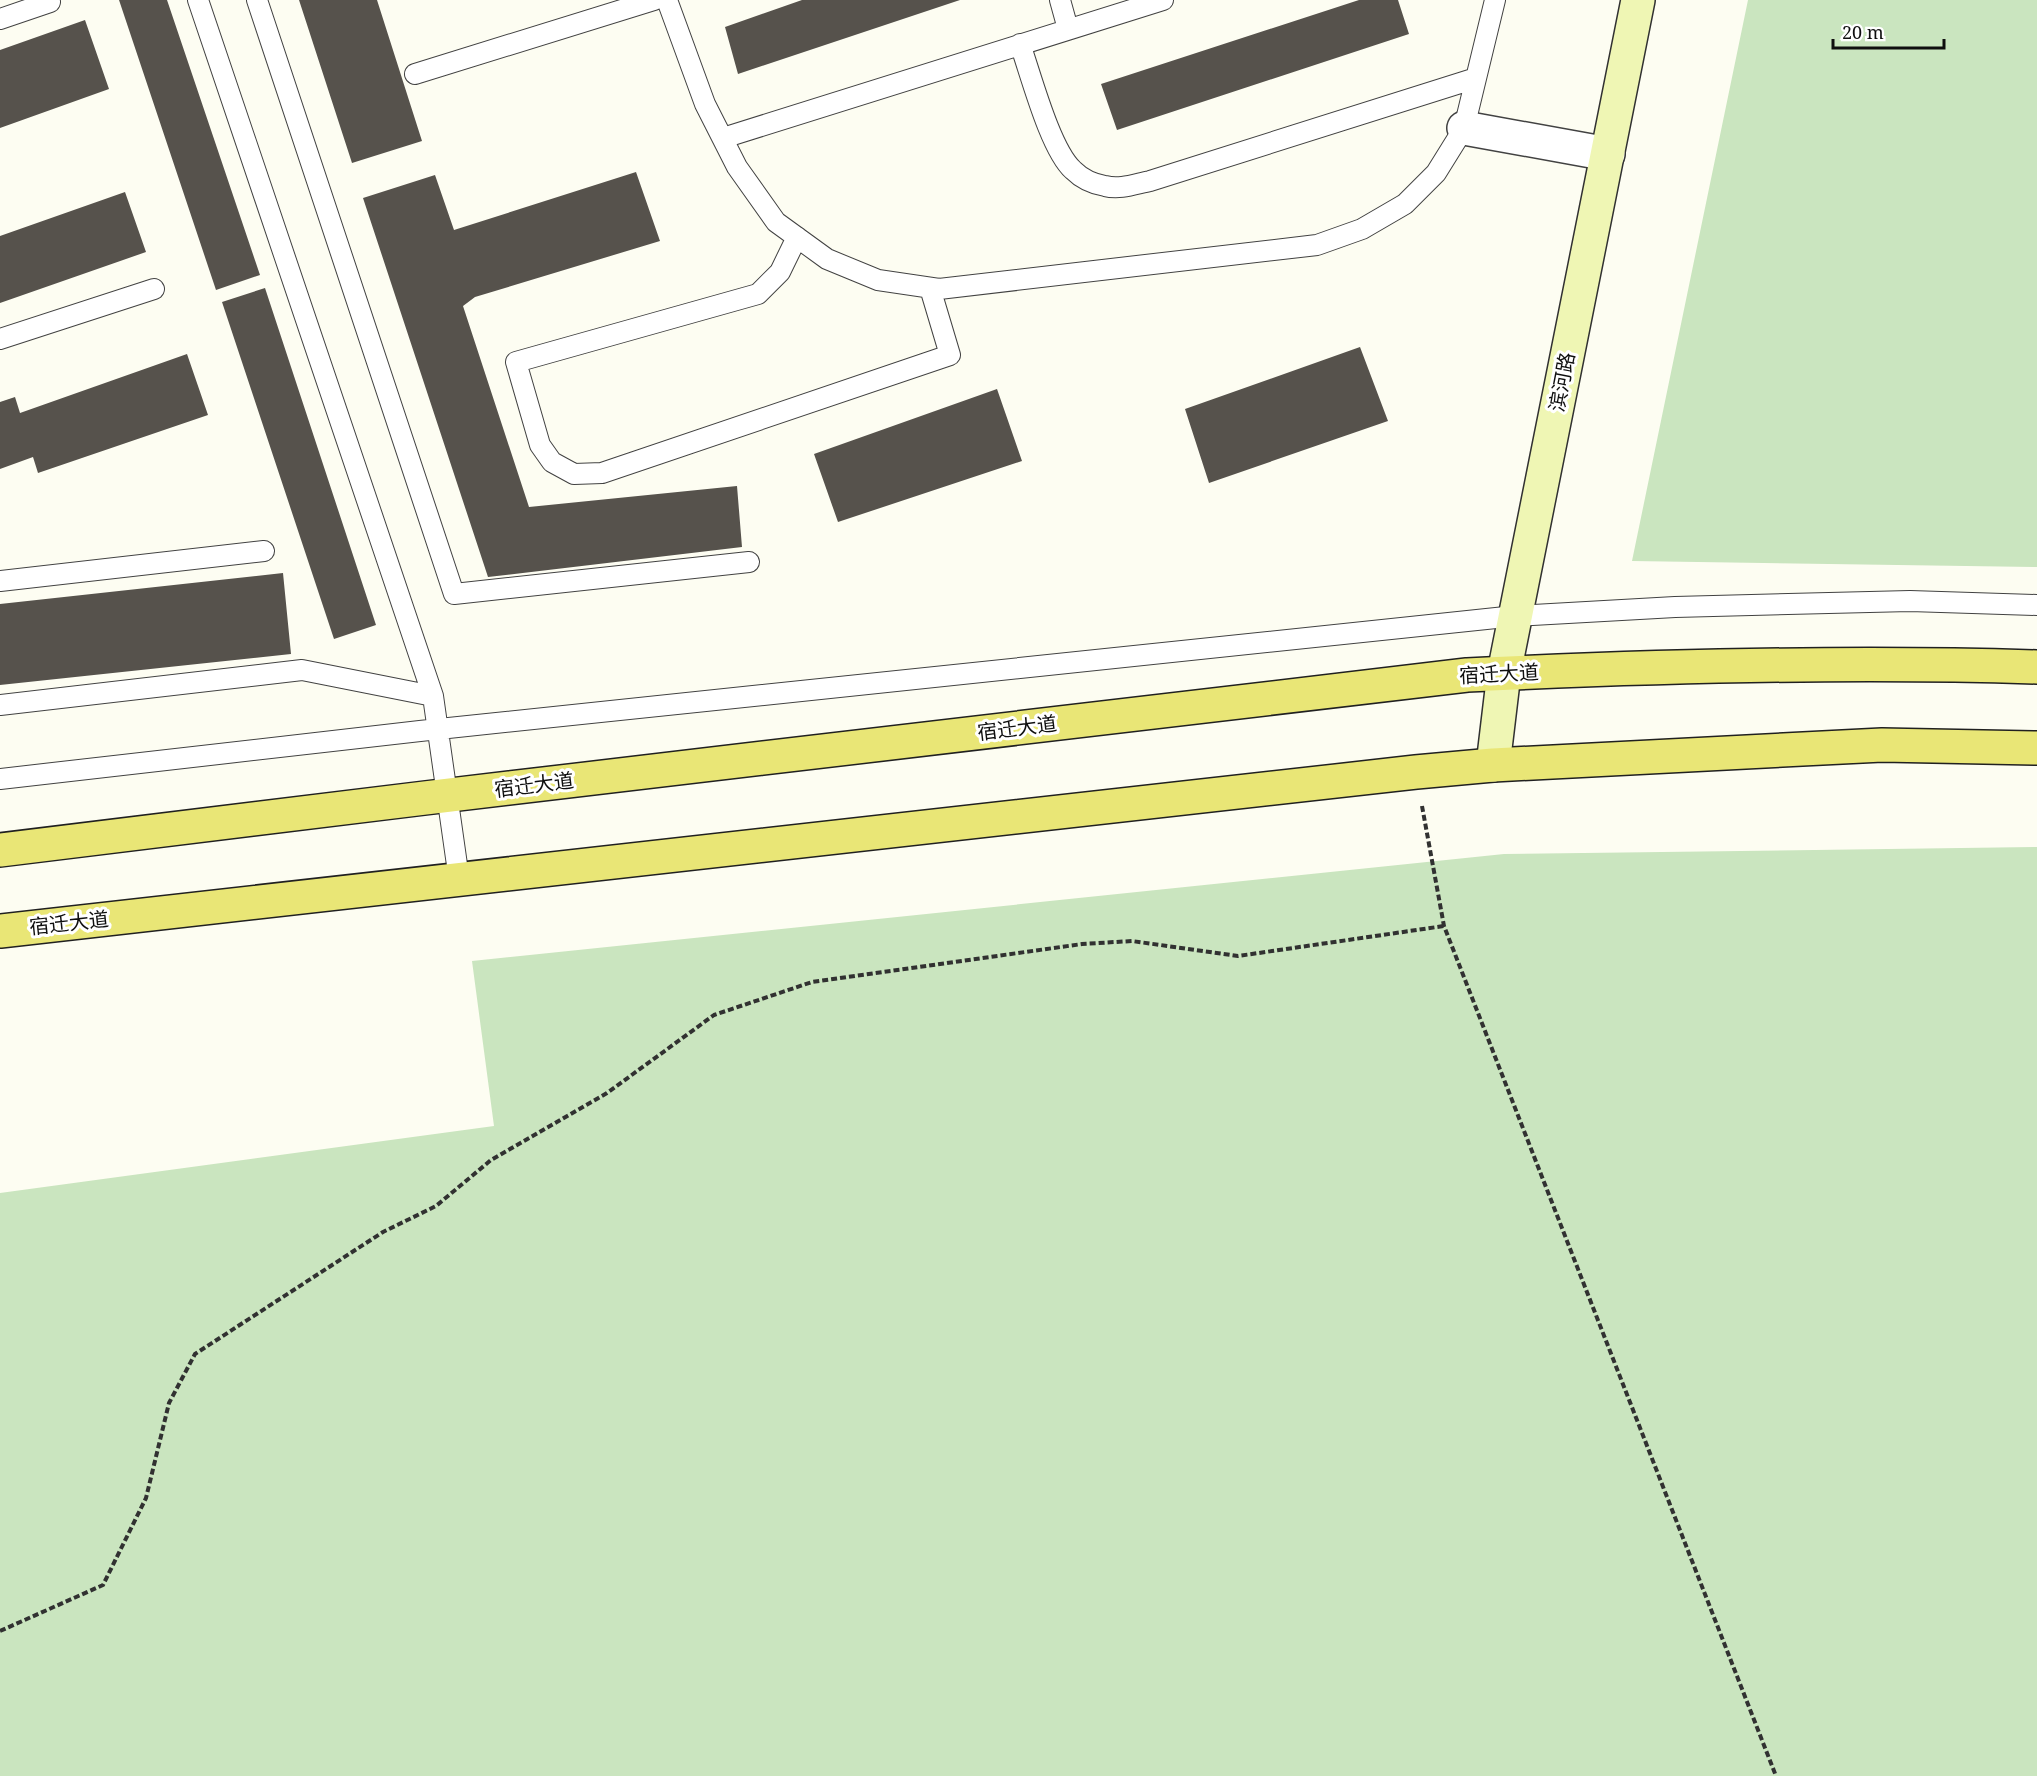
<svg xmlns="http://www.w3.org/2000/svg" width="2037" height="1776" font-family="'Noto Serif','Noto Sans SC',serif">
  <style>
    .green { fill: #cae5bf }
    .building { fill: #56524c }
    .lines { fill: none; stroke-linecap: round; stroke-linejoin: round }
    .lane-casing { stroke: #424242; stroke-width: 22 }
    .street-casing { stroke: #424242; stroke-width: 36 }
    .secondary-casing { stroke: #313131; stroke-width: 36 }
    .primary-casing { stroke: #202020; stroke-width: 36 }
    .path { stroke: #313131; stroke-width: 4; stroke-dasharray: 6 3; stroke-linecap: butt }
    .lane { stroke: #fff; stroke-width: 20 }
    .street { stroke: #fff; stroke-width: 33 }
    .secondary { stroke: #eff6b4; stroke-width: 33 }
    .primary { stroke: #e9e676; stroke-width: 33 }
    .labels { text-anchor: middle; stroke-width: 6; stroke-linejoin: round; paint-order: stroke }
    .street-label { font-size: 20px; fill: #0f0f0f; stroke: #fff }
  </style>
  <rect width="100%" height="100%" fill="#fdfdf2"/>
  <path class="green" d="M1748 0H2037V567L1632 561Z
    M2037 847V1776H0V1193L494 1126 472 961 1504 854Z"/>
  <path class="building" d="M119 0H167L260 275 216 290Z
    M299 0H377L422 141 352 163Z
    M802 0H960L738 74 725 27Z
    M1359 0H1398L1409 34 1117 130 1101 84Z
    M85 20 109 89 0 128V50Z
    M636 172 660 241 475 297 463 306 529 507 737 486 742 547 488 577 363 198 435 175 454 230Z
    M125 192 146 252 0 303V236Z
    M265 288 376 625 334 639 222 302Z
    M1360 347 1388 421 1209 483 1185 409Z
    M187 354 208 415 38 473 33 457 0 469V402L15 397 20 413Z
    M997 389 1022 461 838 522 814 454Z
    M283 573 291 654 0 685V604Z"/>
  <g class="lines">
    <defs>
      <path id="lane" d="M198 0 433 696 459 879
        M257 0 454 594 749 562
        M667 0 705 104 737 167 776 222 827 259 878 280 939 289 1317 245 1362 229 1405 204 1436 173 1464 128 1495 0
        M1060 0 1068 29
        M0 19 50 2
        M1020 44C1031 75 1050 149 1073 170 1082 179 1093 184 1105 186 1120 190 1135 184 1150 181L1476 78
        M415 74 654 0
        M723 138 1163 0
        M797 237 780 272 758 294 516 362 540 445 552 462 574 474 602 473 950 355 930 288
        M0 339 154 289
        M0 581 264 551
        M0 705 302 670 433 696
        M0 779 420 731 1515 616 1675 607 1910 601 2037 605"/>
      <path id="street" d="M1464 128 1608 154"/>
      <path id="secondary" d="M1493 765 1504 673 1638 0"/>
      <path id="primary" d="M0 850 425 798 1467 675C1657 666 1847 661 2037 667
        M0 931 1416 772 1493 765 1882 745 2037 748"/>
    </defs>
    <use href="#lane" class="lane-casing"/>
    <use href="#street" class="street-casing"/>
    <use href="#secondary" class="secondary-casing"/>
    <use href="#primary" class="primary-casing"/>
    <path class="path" d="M1422 806 1444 926 1776 1776
      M0 1631 103 1585 146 1498 169 1403 195 1354 383 1232 436 1206 491 1160 607 1093 714 1015 812 982 1082 944 1132 941 1238 956 1444 926"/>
    <use href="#lane" class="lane"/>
    <use href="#street" class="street"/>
    <use href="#secondary" class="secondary"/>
    <use href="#primary" class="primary"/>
  </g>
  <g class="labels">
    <g class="street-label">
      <text transform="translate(1562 382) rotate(-79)" y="7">滨河路</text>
      <text transform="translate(1499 674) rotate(-3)" y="7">宿迁大道</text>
      <text transform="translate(1017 728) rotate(-7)" y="7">宿迁大道</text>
      <text transform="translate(534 785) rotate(-7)" y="7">宿迁大道</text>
      <text transform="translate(69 923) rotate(-6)" y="7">宿迁大道</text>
    </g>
  </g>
  <path d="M1833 39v9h111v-9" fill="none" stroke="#0f0f0f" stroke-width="3"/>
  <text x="1842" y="39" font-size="18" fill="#0f0f0f" stroke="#ffffff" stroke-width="4.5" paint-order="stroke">20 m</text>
</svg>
